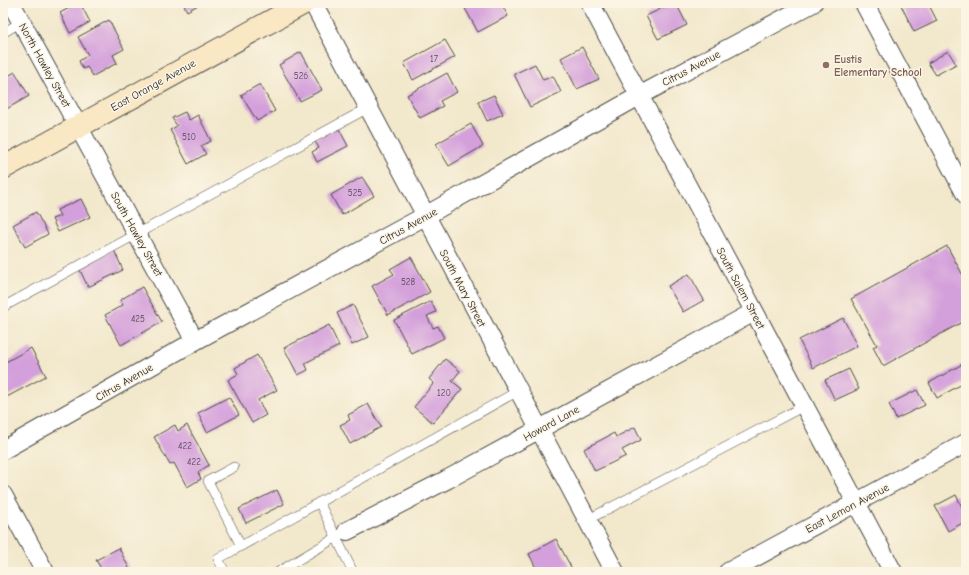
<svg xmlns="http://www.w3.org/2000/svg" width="969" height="575" font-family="'Comic Neue',sans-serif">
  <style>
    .building { fill: #d4a0db }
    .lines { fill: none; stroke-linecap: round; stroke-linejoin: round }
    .service-casing { stroke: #494743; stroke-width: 10 }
    .minor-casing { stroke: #494743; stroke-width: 20 }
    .secondary-casing { stroke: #494743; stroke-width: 24 }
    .service { stroke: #fff; stroke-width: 9 }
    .minor { stroke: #fff; stroke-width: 18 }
    .secondary { stroke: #fae7c3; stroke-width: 22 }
    .education-dot { fill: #8d6e63; stroke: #fcf5e5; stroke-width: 1.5 }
    .labels { text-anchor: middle; stroke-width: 3; stroke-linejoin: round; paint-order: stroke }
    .number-label { font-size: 9px; fill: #554857 }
    .education-label { font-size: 11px; font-weight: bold; fill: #785e54; stroke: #fcf5e5; text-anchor: start }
    .street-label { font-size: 11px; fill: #2b2b2b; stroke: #fcf5e5 }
  </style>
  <rect width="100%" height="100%" fill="#fcf5e5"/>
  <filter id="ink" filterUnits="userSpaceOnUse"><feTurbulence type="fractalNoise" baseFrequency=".025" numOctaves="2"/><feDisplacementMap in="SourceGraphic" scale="8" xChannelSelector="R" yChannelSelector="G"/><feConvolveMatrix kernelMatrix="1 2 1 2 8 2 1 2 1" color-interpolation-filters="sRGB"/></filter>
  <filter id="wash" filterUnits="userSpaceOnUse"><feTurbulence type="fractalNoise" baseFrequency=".012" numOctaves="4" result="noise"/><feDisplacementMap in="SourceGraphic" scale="16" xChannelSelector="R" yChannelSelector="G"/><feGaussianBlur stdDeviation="0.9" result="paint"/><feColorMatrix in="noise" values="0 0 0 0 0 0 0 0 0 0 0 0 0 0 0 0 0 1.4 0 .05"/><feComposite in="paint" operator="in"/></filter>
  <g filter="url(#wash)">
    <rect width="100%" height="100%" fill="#f2e8cc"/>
    <g id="blocks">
      <path class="building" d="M78 3H80L90 22 70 33 60 13Z
        M183 3H202L187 11Z
        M462 3H501L508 16 478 32Z
        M673 3H676L687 25 658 39 646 16Z
        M900 3H928L937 21 914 32Z
        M109 20 124 49 113 55 117 63 93 76 87 67 83 69 79 61 88 55 78 37Z
        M445 40 455 57 413 80 404 63Z
        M582 47 599 79 577 89 561 58Z
        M948 51 956 64 936 75 928 63Z
        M301 52 322 90 300 101 279 65Z
        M535 64 543 80 553 76 561 92 530 107 514 74Z
        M3 67 8 76 15 72 29 96 3 111Z
        M447 73 457 92 440 101 443 106 420 118 407 95Z
        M260 84 275 111 257 121 241 95Z
        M494 95 503 114 487 121 478 102Z
        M185 112 189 120 198 115 211 141 201 146 206 154 188 164 170 130 177 126 172 118Z
        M471 124 483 146 449 166 436 144Z
        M338 127 348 146 317 162 312 152 319 148 314 140Z
        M362 177 374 196 342 215 331 195Z
        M81 199 90 217 58 232 52 219 60 216 57 210Z
        M36 212 48 234 25 247 13 225Z
        M947 246 966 281V320L883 366 873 347 877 345 851 299Z
        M114 250 123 270 88 287 79 268Z
        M411 257 430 292 388 315 372 286 394 274 390 269Z
        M689 274 704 300 683 312 668 286Z
        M142 287 162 322 121 345 105 315 123 305 120 300Z
        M431 301 436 312 427 316 433 328 438 326 444 338 412 354 394 320Z
        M353 305 369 337 352 345 337 313Z
        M843 318 857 346 813 368 799 340Z
        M329 325 339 346 305 363 308 370 298 375 284 348Z
        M31 348 46 376 3 399V360L4 363Z
        M257 355 277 390 258 400 266 415 252 423 228 380 238 374 235 368Z
        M445 359 460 371 452 381 462 389 433 423 414 407 434 383 429 379Z
        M966 362V387L964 383 937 398 929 383Z
        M849 369 859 389 835 400 825 380Z
        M917 390 925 405 896 419 889 404Z
        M229 397 239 415 207 432 198 413Z
        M368 404 381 427 350 444 340 425 350 420 348 415Z
        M175 425 178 431 187 425 209 465 198 472 201 479 187 487 174 463 170 465 154 437Z
        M635 427 641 440 622 450 626 456 595 471 584 449 614 433 616 437Z
        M277 490 284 504 246 523 239 509Z
        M956 495 966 515V521L948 531 935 506Z
        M556 539 572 569 573 568 576 572H538L529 554Z
        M119 548 131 572H103L96 560Z"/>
    </g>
  </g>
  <g filter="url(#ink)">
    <use href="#blocks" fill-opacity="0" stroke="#494743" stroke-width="1"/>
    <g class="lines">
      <defs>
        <path id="service" d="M3 33 21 22
          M3 307 368 108
          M234 467 208 481 241 546
          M319 502 353 572
          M587 520 804 406
          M225 572 218 559 518 391
          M278 572 347 531"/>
        <path id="minor" d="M11 3 195 341
          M313 3 615 572
          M590 3 893 572
          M864 3 966 195
          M3 450 195 341 425 216 639 96 813 3
          M3 495 45 572
          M347 531 448 479 754 312
          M728 572 966 443"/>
        <path id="secondary" d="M3 168 304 3"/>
      </defs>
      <use href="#service" class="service-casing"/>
      <use href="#minor" class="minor-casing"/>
      <use href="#secondary" class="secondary-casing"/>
      <use href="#service" class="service"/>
      <use href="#minor" class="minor"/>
      <use href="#secondary" class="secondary"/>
    </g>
  </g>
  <circle class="education-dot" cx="826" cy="65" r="4"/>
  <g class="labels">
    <g class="number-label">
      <text x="434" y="62">17</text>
      <text x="301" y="79">526</text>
      <text x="189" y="140">510</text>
      <text x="355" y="196">525</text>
      <text x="408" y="285">528</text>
      <text x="138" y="322">425</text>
      <text x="444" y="396">120</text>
      <text x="185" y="449">422</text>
      <text x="194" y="465">422</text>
    </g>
    <g class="education-label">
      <text x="834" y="63">Eustis<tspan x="834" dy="13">Elementary School</tspan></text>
    </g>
    <g class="street-label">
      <text transform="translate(45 65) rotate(61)" y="4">North Hawley Street</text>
      <text transform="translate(691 68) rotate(-28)" y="4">Citrus Avenue</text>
      <text transform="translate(153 85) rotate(-29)" y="4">East Orange Avenue</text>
      <text transform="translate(408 226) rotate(-29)" y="4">Citrus Avenue</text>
      <text transform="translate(137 234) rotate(61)" y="4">South Hawley Street</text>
      <text transform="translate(463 288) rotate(62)" y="4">South Mary Street</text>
      <text transform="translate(741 288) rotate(62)" y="4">South Salem Street</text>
      <text transform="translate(124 382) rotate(-30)" y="4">Citrus Avenue</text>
      <text transform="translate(551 423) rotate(-29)" y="4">Howard Lane</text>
      <text transform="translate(847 508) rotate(-28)" y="4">East Lemon Avenue</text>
    </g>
  </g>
  <rect width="969" height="575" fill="none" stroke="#fcf5e5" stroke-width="16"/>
</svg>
